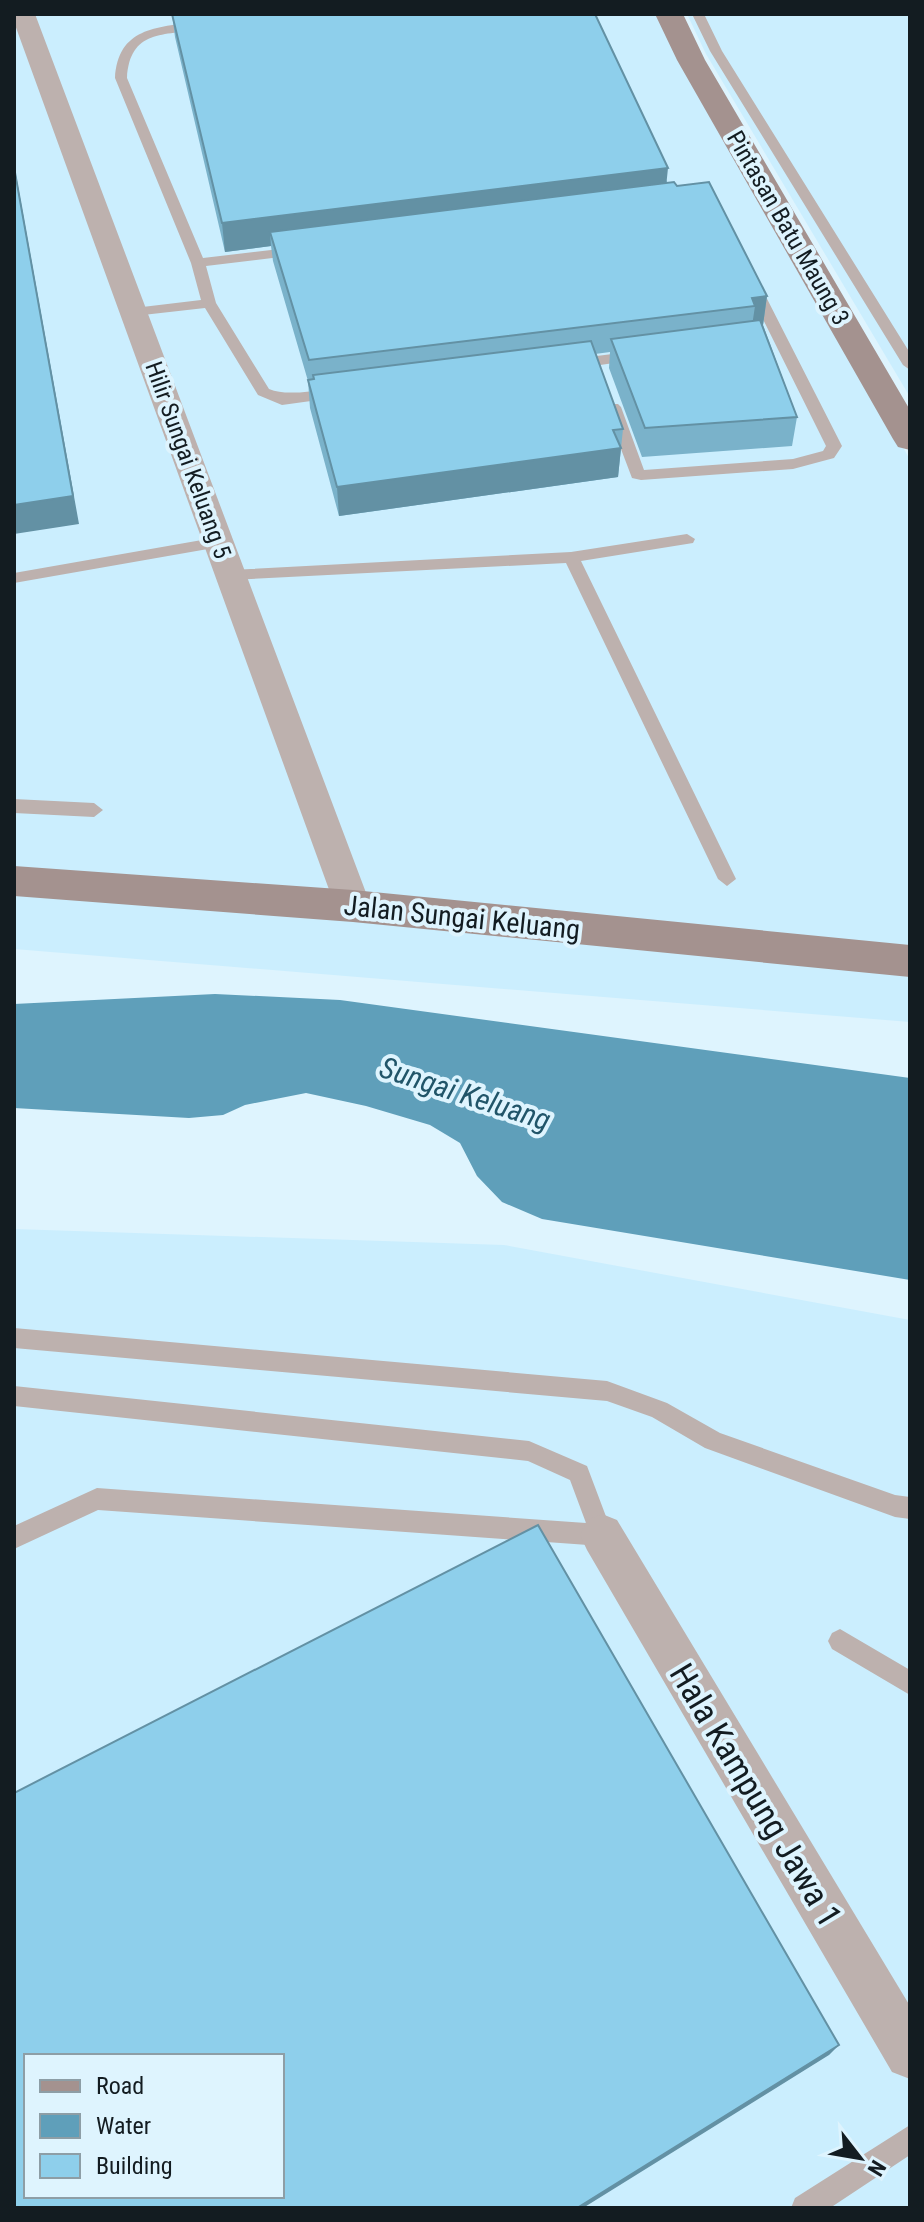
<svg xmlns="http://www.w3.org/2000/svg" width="924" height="2222" font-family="'Roboto Condensed',sans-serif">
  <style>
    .built { fill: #cbeefe; fill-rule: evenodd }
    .water { fill: #5f9fba }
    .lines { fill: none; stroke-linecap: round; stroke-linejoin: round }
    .lane { fill: #bdb1ae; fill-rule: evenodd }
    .street { fill: #bdb1ae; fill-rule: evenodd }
    .secondary { fill: #a4928f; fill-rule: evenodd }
    .wall { fill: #7ab2ca }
    .shaded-wall { fill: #6391a4 }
    .building { fill: #8ecfeb; stroke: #6391a4; stroke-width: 2; fill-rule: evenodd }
    .labels { text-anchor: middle; stroke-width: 8; stroke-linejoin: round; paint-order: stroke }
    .far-street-label { font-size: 24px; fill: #131c21; stroke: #def4fe }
    .street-label { font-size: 28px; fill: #131c21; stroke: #def4fe }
    .water-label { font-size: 30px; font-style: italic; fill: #215569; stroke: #def4fe }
    .near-street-label { font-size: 34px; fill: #131c21; stroke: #def4fe }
  </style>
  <rect width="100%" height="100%" fill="#def4fe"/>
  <path class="built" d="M14 14H665L910 460V1022L14 949Z
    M687 14H910V397L706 54Z
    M14 1229 504 1245 910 1320V2208H14ZM26 2056H282V2196H26Z"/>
  <path class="water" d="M215 994 340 1000 910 1078V1280L542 1219 502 1202 477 1176 460 1143 430 1125 366 1106 306 1093 245 1105 223 1115 189 1118 14 1108V1004Z"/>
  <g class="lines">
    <path class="lane" d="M692 14H704L722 51 910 353V370L903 365 710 51Z
      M197 22 201 23V29C164 36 130 29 127 78L203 258 297 247 304 251 297 255 206 266 216 303 269 389C292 399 329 384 343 394L340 397 282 405 258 395 205 308 134 316 127 312 134 308 201 300 191 263 115 78C118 28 156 27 197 22Z
      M754 283 761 287 842 446 834 458 793 469 641 480 632 478 605 407 608 404H618L621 407 644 470 793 459 823 451 826 446 747 287Z
      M636 351 641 353V359L573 369 566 364 573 359Z
      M687 534 695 539 693 543 581 561 736 879 727 886 718 879 566 563 231 580 223 575 231 570 571 552Z
      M219 537 227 542 225 546 14 583V573Z
      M14 799 94 803 103 810 94 817 14 813Z
      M14 1328 607 1381 667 1403 720 1433 895 1495 910 1497V1519L895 1517 705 1448 652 1417 607 1401 14 1348Z
      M14 1386 529 1441 587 1466 613 1535 610 1543 602 1546 98 1510 14 1549V1526L97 1488 586 1523 570 1480 528 1461 14 1406Z
      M840 1629 910 1670V1695L832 1649 828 1641 832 1633Z
      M910 2125V2155L830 2208H791L795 2198Z"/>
    <path class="street" d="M14 14H35L371 906 365 916 353 920 341 916 335 906 14 22Z
      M602 1514 617 1520 910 2006V2079L892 2072 587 1550 580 1535 587 1520Z"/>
    <path class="secondary" d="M655 14H683L705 60 910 410V450L898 447 893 439 677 60Z
      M14 866 353 890 910 945V977L353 922 14 896Z"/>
  </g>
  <path class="wall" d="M172 14H595L667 182 677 186 767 296 763 325 797 417 792 446 642 457 609 368 610 352 595 354 623 429 618 477 339 516 310 408 308 381 273 261 271 246 225 252 175 37Z"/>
  <path class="shaded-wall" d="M14 164 79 524 14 534Z
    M668 168 665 197 270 232 271 246 225 252 222 223Z
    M767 296 763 325 752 326 755 306 752 298Z
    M621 448 618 477 339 516 337 487Z
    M839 2045 829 2055 583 2208H577Z"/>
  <path class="building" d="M172 14H595L668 168 222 223Z
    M14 167 73 496 14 505Z
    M674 182 677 186 709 182 767 296 752 298 755 306 309 360 270 232Z
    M760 320 797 417 645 428 611 339Z
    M591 341 623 429 613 430 621 448 337 487 308 380 314 379 313 375Z
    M538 1525 839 2045 577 2208H14V1793ZM26 2056H282V2196H26Z"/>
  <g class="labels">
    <g class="far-street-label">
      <text transform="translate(788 228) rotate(60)" y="8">Pintasan Batu Maung 3</text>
      <text transform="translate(188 460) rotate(70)" y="8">Hilir Sungai Keluang 5</text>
    </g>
    <g class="street-label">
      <text transform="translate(462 917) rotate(6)" y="10">Jalan Sungai Keluang</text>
    </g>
    <g class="water-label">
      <text transform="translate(465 1094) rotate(18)" y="10">Sungai Keluang</text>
    </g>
    <g class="near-street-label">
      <text transform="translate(756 1795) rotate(59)" y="12">Hala Kampung Jawa 1</text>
    </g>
  </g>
  <rect width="924" height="2222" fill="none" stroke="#131c21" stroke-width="32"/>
  <rect x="24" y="2054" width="260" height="144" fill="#def4fe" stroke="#8d9ea6" stroke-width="2"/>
  <rect x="40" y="2080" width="40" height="12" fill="#a4928f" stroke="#8d9ea6" stroke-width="2"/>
  <text x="96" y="2094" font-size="24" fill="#131c21">Road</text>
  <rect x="40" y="2114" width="40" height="24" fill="#5f9fba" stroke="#8d9ea6" stroke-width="2"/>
  <text x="96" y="2134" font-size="24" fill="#131c21">Water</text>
  <rect x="40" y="2154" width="40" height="24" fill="#8ecfeb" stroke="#8d9ea6" stroke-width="2"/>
  <text x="96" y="2174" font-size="24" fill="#131c21">Building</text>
  <g transform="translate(860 2158) rotate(121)" stroke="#def4fe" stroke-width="6" paint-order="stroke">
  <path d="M0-6L14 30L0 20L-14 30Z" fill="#131c21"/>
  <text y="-12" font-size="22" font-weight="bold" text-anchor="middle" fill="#131c21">N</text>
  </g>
</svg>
